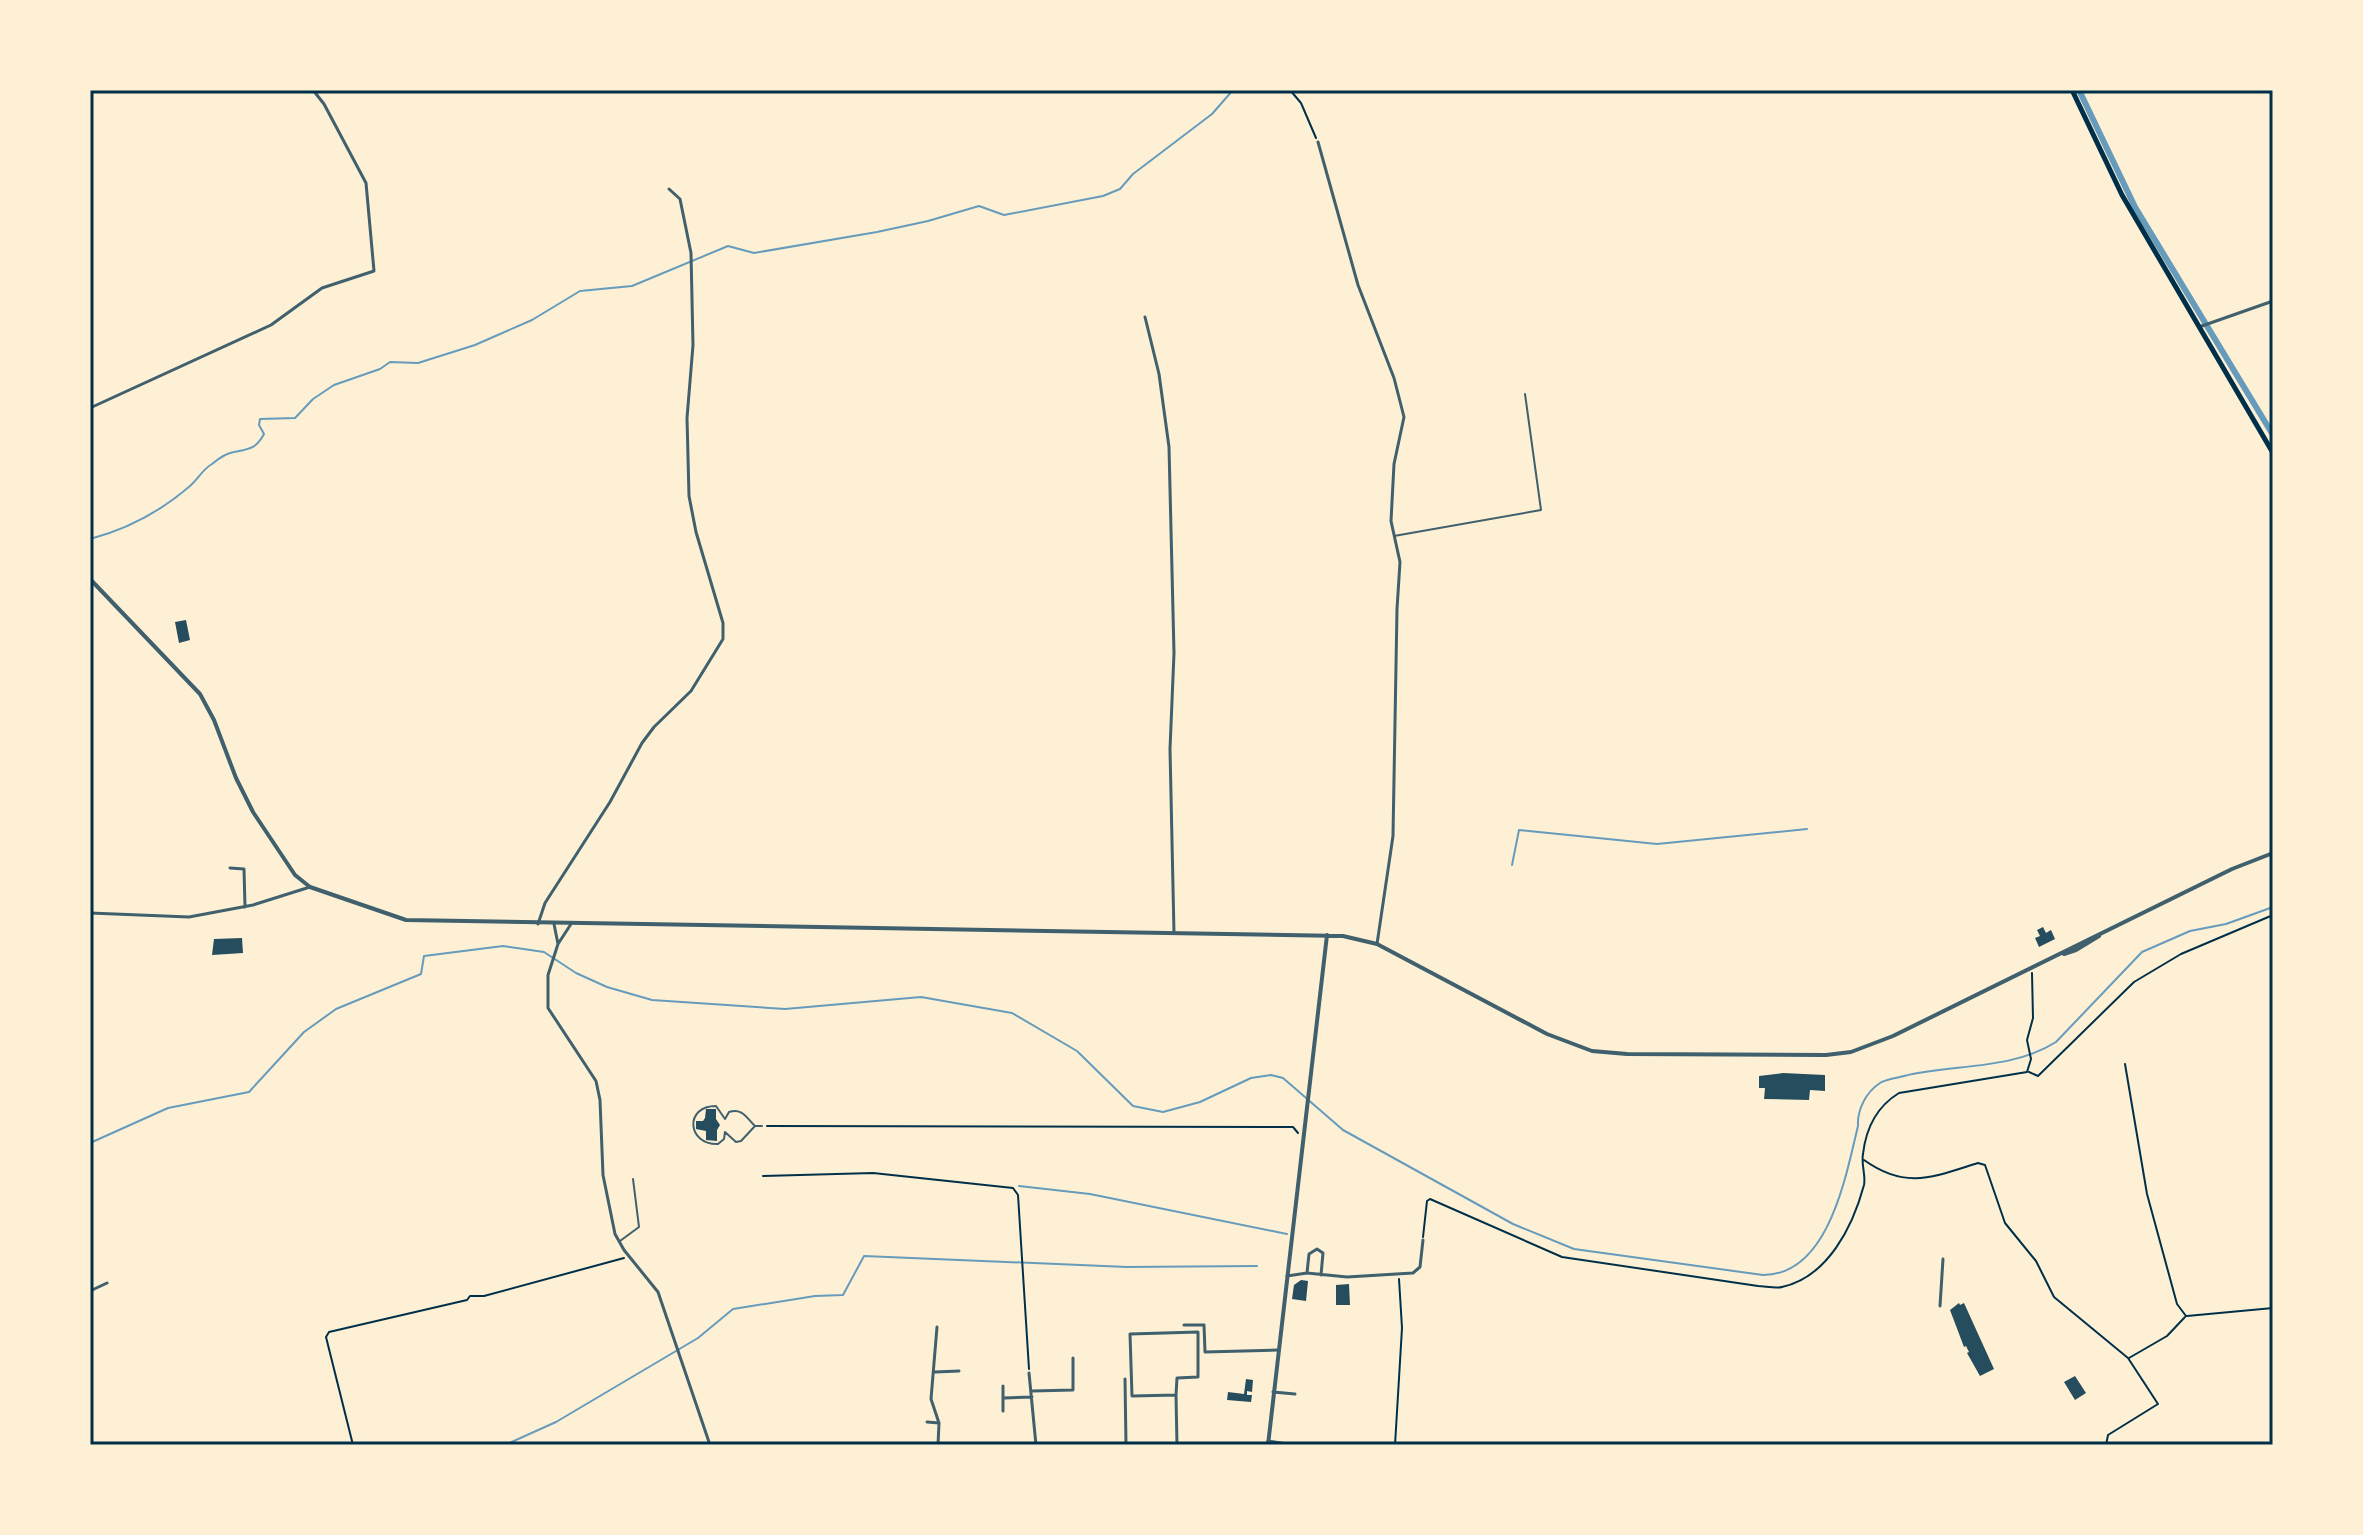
<svg xmlns="http://www.w3.org/2000/svg" width="2363" height="1535" font-family="'IBM Plex Sans',sans-serif">
  <style>
    .lines { fill: none; stroke-linecap: round; stroke-linejoin: round }
    .stream { stroke: #669bbc; stroke-width: 2 }
    .canal { stroke: #669bbc; stroke-width: 6 }
    .building { fill: #264d5e }
    .path { stroke: #003049; stroke-width: 2 }
    .service { stroke: #3f606c; stroke-width: 2 }
    .pedestrian { stroke: #3f606c; stroke-width: 2 }
    .minor { stroke: #3f606c; stroke-width: 3 }
    .tertiary { stroke: #3f606c; stroke-width: 4 }
    .primary { stroke: #003049; stroke-width: 5 }
    .neatline { fill: none; stroke: #003049; stroke-width: 3 }
  </style>
  <rect width="100%" height="100%" fill="#fdf0d5"/>
  <g class="lines">
    <path class="stream" d="M90 539C128 529 160 512 190 486 198 479 203 469 212 464 218 459 226 453 234 452 249 449 256 449 264 434L259 425 260 419 295 418 313 399 334 385 380 369 390 362 418 363 475 345 532 320 580 291 632 286 728 246 754 253 877 232 928 221 979 206 1004 215 1103 196 1120 189 1133 174 1212 114 1233 90
      M1512 865 1519 830 1657 844 1807 829
      M90 1143 168 1108 249 1092 304 1032 336 1009 421 974 424 956 503 946 544 952 576 973 607 987 652 1000 785 1009 921 997 1012 1013 1077 1051 1133 1106 1163 1112 1200 1102 1251 1078 1271 1075 1283 1078 1343 1130 1513 1224 1574 1249 1763 1275C1829 1275 1846 1175 1858 1126 1857 1110 1866 1092 1880 1083 1886 1079 1897 1078 1904 1076 1954 1064 2012 1070 2056 1042L2142 952 2190 931 2226 924 2273 907
      M1019 1186 1090 1194 1287 1234
      M505 1445 556 1422 698 1338 733 1309 815 1296 843 1295 864 1256 1127 1267 1257 1266"/>
    <path class="canal" d="M2079 90 2135 207 2273 435"/>
  </g>
  <path class="building" d="M186 620 190 640 179 643 175 622Z
    M2043 927 2046 933 2051 930 2055 939 2039 947 2035 938 2040 936 2037 930Z
    M242 938 243 953 212 955 214 939Z
    M1783 1073 1825 1075V1091L1810 1090 1809 1100 1764 1099 1765 1088H1759V1076Z
    M706 1109H716V1119L720 1125 717 1130V1141L706 1140V1131L696 1129V1121H703L705 1118Z
    M1301 1280 1308 1281 1306 1301 1292 1299 1294 1285Z
    M1349 1284 1350 1305H1336V1285Z
    M1959 1303 1960 1305 1964 1303 1994 1369 1980 1376 1967 1353 1969 1352 1966 1346 1964 1347 1950 1310Z
    M2075 1376 2086 1393 2075 1400 2064 1382Z
    M1246 1379 1253 1380 1252 1392 1247 1391V1395H1252L1251 1402 1227 1400 1228 1392 1244 1394Z"/>
  <g class="lines">
    <path class="path" d="M1290 90 1301 103 1316 138
      M2125 1064 2147 1194 2177 1304 2186 1316
      M2029 1072 2038 1076 2134 982 2181 954 2273 915
      M767 1126 1293 1127 1298 1133
      M1864 1160C1906 1190 1933 1177 1978 1163L1985 1165 2005 1223 2036 1261 2054 1297 2128 1358 2158 1404 2108 1435 2106 1445
      M763 1176 873 1173 1013 1188 1018 1195 1029 1369
      M1423 1237 1427 1201 1430 1199 1562 1257 1758 1286C1765 1286 1775 1289 1782 1287 1828 1277 1853 1226 1864 1185 1866 1175 1861 1165 1863 1154 1866 1128 1876 1107 1899 1093L2027 1072 2031 1059 2027 1040 2033 1018 2032 973
      M2187 1316 2273 1308
      M2129 1358 2167 1336 2185 1317
      M353 1445 326 1337 329 1332 467 1300 470 1296H484L624 1258
      M1395 1445 1402 1328 1399 1279"/>
    <path class="service" d="M1394 536 1541 510 1525 394
      M620 1241 639 1227 633 1179"/>
    <path class="pedestrian" d="M755 1126 741 1141 736 1142 725 1132 724 1139 718 1144C687 1145 684 1106 716 1106L725 1119 729 1112C742 1108 746 1117 755 1126H762"/>
    <path class="minor" d="M1318 142 1358 285 1394 378 1404 417 1394 464 1391 521 1400 562 1397 609 1393 836 1377 944
      M1145 317 1159 374 1169 447 1174 653 1170 749 1174 933
      M2199 327 2273 301
      M90 408 271 325 322 288 374 271 366 183 324 104 313 90
      M230 868 244 869 245 907
      M90 913 189 917 253 905 310 887
      M538 924 545 903 610 802 642 743 654 727 691 691 723 639V623L696 532 689 496 687 418 693 345 691 253 680 199 669 189
      M554 924 558 944
      M571 924 558 944 548 975V1008L596 1081 600 1100 603 1175 615 1234 624 1250 658 1292 710 1445
      M1307 1273 1309 1254 1317 1249 1323 1253 1321 1275
      M1287 1276 1307 1273 1347 1277 1413 1273 1420 1267 1423 1240
      M90 1291 107 1283
      M1940 1306 1943 1259
      M1184 1325H1204L1205 1352 1278 1350
      M937 1327 931 1399 939 1423 938 1445
      M935 1372 959 1371
      M1029 1373 1036 1445
      M1125 1379 1126 1445
      M1003 1386V1411
      M1032 1391 1073 1390V1358
      M1273 1392 1295 1394
      M1176 1395 1177 1378 1198 1377V1332L1130 1334 1132 1396 1176 1395 1177 1445
      M1004 1398 1032 1397
      M927 1422 939 1423
      M1268 1441 1294 1445"/>
    <path class="tertiary" d="M90 579 200 694 214 720 236 778 253 812 295 875 310 887 406 920 1343 936 1377 944 1547 1034 1592 1051 1627 1054 1826 1055 1851 1052 1893 1036 2232 869 2273 853
      M2064 954 2076 950 2099 936
      M1268 1445 1327 935"/>
    <path class="primary" d="M2072 90 2122 195 2273 453"/>
  </g>
  <rect width="2363" height="1535" fill="none" stroke="#fdf0d5" stroke-width="184"/>
  <rect x="92" y="92" width="2179" height="1351" class="neatline"/>
</svg>
